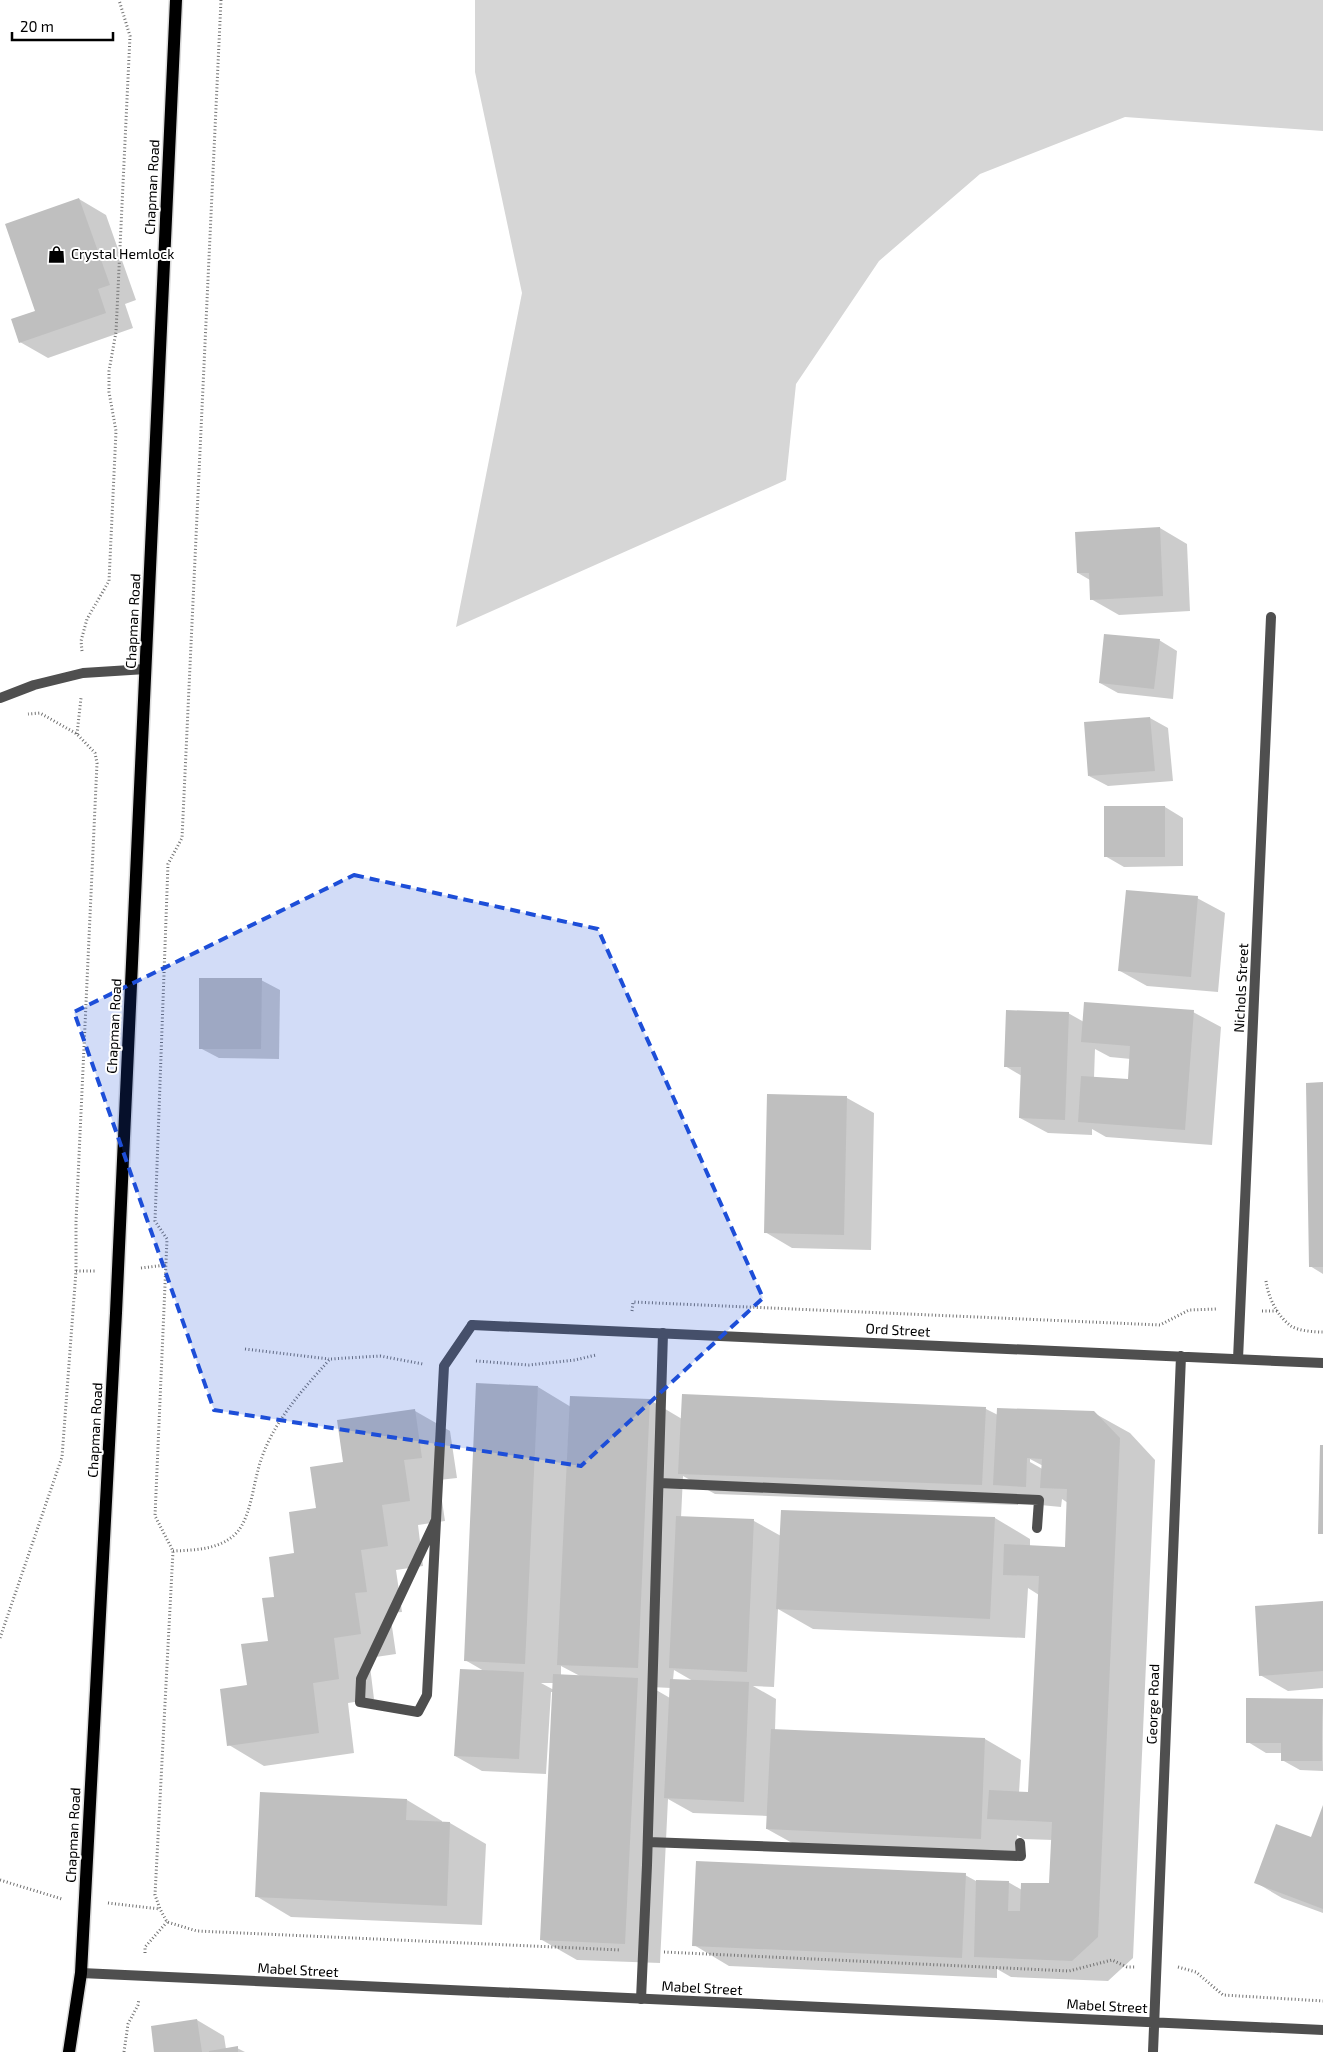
<svg xmlns="http://www.w3.org/2000/svg" width="1323" height="2052" font-family="'Exo 2',sans-serif">
  <style>
    .green { fill: #d6d6d6 }
    .shadow { fill: #0003; fill-rule: evenodd }
    .building { fill: #bfbfbf }
    .lines { fill: none; stroke-linecap: round; stroke-linejoin: round }
    .primary-casing { stroke: #dbdbdb; stroke-width: 15 }
    .path { stroke: #717171; stroke-width: 3; stroke-dasharray: 1 2.5; stroke-linecap: butt }
    .service { stroke: #4f4f4f; stroke-width: 10 }
    .minor { stroke: #4f4f4f; stroke-width: 10 }
    .tertiary { stroke: #4f4f4f; stroke-width: 10 }
    .primary { stroke: #000; stroke-width: 12 }
    .marked { fill: #1d4ed8; fill-opacity: 0.2; stroke: #1d4ed8; stroke-width: 4; stroke-dasharray: 10 6; stroke-linejoin: round }
    .labels { text-anchor: middle; stroke-width: 4; stroke-linejoin: round; paint-order: stroke }
    .street-label { font-size: 14px; fill: #000; stroke: #fff }
    .poi-label { font-size: 14px; fill: #000; stroke: #fff; text-anchor: start }
  </style>
  <rect width="100%" height="100%" fill="#fff"/>
  <path class="green" d="M475 0H1323V131L1125 117 980 174 879 261 796 384 786 480 456 627 522 293 475 72Z"/>
  <path class="shadow" d="M79 199 106 215 136 300 125 304 133 328 48 358 20 342 36 312Z
    M1160 528 1187 544 1190 611 1119 615 1091 599 1090 580 1078 573Z
    M1159 640 1177 651 1173 699 1118 693 1100 683Z
    M1150 718 1168 728 1173 781 1108 786 1089 776Z
    M1165 807 1183 818V866L1124 867 1105 856Z
    M1197 898 1225 913 1218 992 1147 986 1120 971Z
    M261 980 280 990 279 1059 219 1058 200 1048Z
    M1193 1012 1221 1027 1212 1145 1106 1137 1092 1129V1135L1048 1133 1020 1118 1022 1076 1005 1066 1068 1013 1084 1022ZM1095 1049 1110 1057 1131 1059 1129 1081 1094 1078Z
    M1323 1084V1274L1310 1266Z
    M768 1096 847 1098 874 1113 871 1250 792 1248 765 1232Z
    M538 1387 571 1407 572 1398 650 1400 682 1419 683 1395 986 1409 998 1415 1094 1413 1130 1433 1155 1460 1133 1958 1108 1981 1011 1977 997 1969V1978L729 1966 694 1945 965 1875 976 1881 1008 1882 1022 1890 1050 1884 1053 1840 1024 1839 1017 1835 1016 1858 803 1849 767 1829 768 1816 693 1813 668 1799 660 1963 577 1960 542 1940 554 1692H551L546 1774 482 1771 455 1756 484 1671 465 1660ZM1030 1459 1047 1468 1046 1471 1030 1462ZM683 1476 715 1494 1018 1505V1498L1030 1504 1061 1507 1062 1499 1068 1503 1066 1548 1030 1546V1539L995 1518 782 1512 781 1536 754 1521 681 1518ZM1028 1588 1039 1595 1030 1793H1019L1021 1760 985 1739 775 1730 776 1699 753 1686 774 1687 778 1609 813 1629 1025 1638ZM561 1666 580 1676H561ZM674 1670 693 1681 673 1680ZM541 1683H554V1690ZM651 1687 671 1688 670 1698Z
    M415 1411 450 1431 457 1478 439 1480 445 1521 418 1525 423 1566 396 1570 402 1612 390 1613 396 1654 369 1658 374 1699 348 1703 354 1753 264 1766 229 1745 249 1686 270 1642 276 1598 317 1509 344 1463Z
    M1323 1602V1688L1288 1691 1260 1675Z
    M1322 1700 1323 1771 1300 1770 1282 1760V1753H1266L1248 1742Z
    M407 1800 442 1821V1823H450L486 1844 482 1925 291 1917 256 1896Z
    M1323 1808V1913L1282 1898 1255 1882 1312 1839Z
    M197 2020 224 2036 226 2049 237 2048 245 2052H156Z"/>
  <path class="building" d="M79 198 110 285 98 289 106 313 19 343 11 319 35 311 5 224Z
    M1160 527 1163 596 1090 600 1089 573H1077L1075 532Z
    M1104 634 1160 639 1154 689 1099 683Z
    M1150 717 1155 771 1088 776 1084 722Z
    M1104 806H1165V857H1104Z
    M1126 890 1198 896 1191 977 1118 971Z
    M199 978H262L261 1049H199Z
    M1084 1002 1194 1010 1185 1130 1078 1122 1081 1076 1128 1079 1130 1046 1081 1042Z
    M1006 1010 1069 1012 1065 1120 1019 1118 1021 1067H1004Z
    M1323 1082V1267H1309L1306 1083Z
    M767 1094 847 1096 844 1235 764 1233Z
    M476 1383 538 1386 525 1664 464 1661Z
    M682 1394 986 1407 982 1485 678 1474Z
    M570 1396 650 1399 638 1668 557 1665Z
    M997 1408 1094 1411 1120 1438 1098 1937 1072 1961 974 1957 976 1880 1009 1881 1008 1911H1020L1021 1883H1049L1052 1822 987 1819 989 1790 1028 1792 1039 1576 1003 1575 1004 1544 1065 1547 1067 1489 1040 1488 1042 1459 1027 1458 1026 1487 993 1485Z
    M415 1409 422 1458 404 1460 410 1501 382 1505 388 1546 361 1550 367 1592 355 1593 361 1634 334 1638 339 1679 313 1683 319 1733 227 1746 220 1689 247 1685 241 1644 268 1641 262 1598 274 1597 269 1557 294 1553 289 1512 316 1508 310 1467 343 1462 337 1420Z
    M1320 1445H1323V1534H1318Z
    M781 1510 995 1517 990 1619 776 1609Z
    M676 1516 754 1519 747 1672 669 1668Z
    M1323 1601V1671L1259 1676 1255 1606Z
    M460 1669 524 1672 519 1759 454 1756Z
    M553 1674 638 1678 625 1944 540 1940Z
    M670 1679 749 1682 744 1802 664 1798Z
    M1246 1698 1323 1699 1322 1761H1281V1743H1246Z
    M771 1729 985 1738 981 1839 766 1829Z
    M260 1792 407 1799 406 1820 450 1822 447 1906 255 1897Z
    M1323 1805V1909L1254 1883 1276 1824 1311 1837Z
    M696 1861 966 1873 962 1958 692 1946Z
    M197 2019 202 2052H154L151 2026Z
    M238 2046V2052H209V2051Z"/>
  <g class="lines">
    <defs>
      <path id="primary" d="M69 2052 81 1973 116 1313 176 0"/>
    </defs>
    <use href="#primary" class="primary-casing"/>
    <path class="path" d="M221 0 182 838 168 864 155 1221 167 1239 155 1516 173 1551 155 1895 160 1909 167 1922 197 1931 621 1950
      M82 651 81 641 87 619 109 581 116 431 109 392V371L116 332 130 36 119 0
      M77 734 81 698
      M141 1268 166 1265
      M76 1271H95
      M1266 1281C1268 1297 1277 1316 1291 1326 1299 1331 1314 1332 1323 1332
      M632 1311 633 1302 1160 1325 1189 1310 1218 1309
      M1262 1311H1278
      M245 1349 329 1359
      M476 1361 529 1365 575 1360 596 1355
      M173 1551C194 1550 215 1550 232 1537 249 1524 252 1493 257 1474 268 1427 299 1394 330 1359L380 1356 423 1364
      M0 1638 62 1457 76 1271V1222L97 763 95 753 77 734 40 713 28 714
      M0 1880 62 1899
      M108 1903 160 1909
      M664 1952 1069 1971 1112 1960 1127 1967H1135
      M145 1953V1947L167 1922
      M1178 1967 1196 1972 1223 1995 1323 2001
      M124 2052 128 2024 138 2005 139 1999"/>
    <path class="service" d="M659 1483 1039 1500 1037 1528
      M436 1520 361 1679 360 1702 418 1712 427 1695 444 1366 472 1325
      M648 1842 1021 1856 1020 1843
      M641 1999 647 1865 663 1333"/>
    <path class="minor" d="M472 1325 1323 1363
      M1238 1359 1271 617
      M81 1973 1323 2030
      M1153 2052 1181 1356"/>
    <path class="tertiary" d="M0 698 34 685 83 673 146 669"/>
    <use href="#primary" class="primary"/>
  </g>
  <path class="marked" d="M354 875 598 929 763 1298 581 1466 214 1410 74 1012Z"/>
  <defs>
    <symbol id="shop-bare" viewBox="-9 -9 18 18"><path d="M-5-2.5h2.3a2.7 3.5 0 0 1 5.4 0H5L5.5 6h-11ZM-1.5-2.5h3a1.5 2.3 0 0 0-3 0Z" fill="#000" stroke="#fff" stroke-width="2.5" paint-order="stroke"/></symbol>
  </defs>
  <g fill-rule="evenodd">
    <use href="#shop-bare" x="44" y="242" width="25" height="25"/>
  </g>
  <g class="labels">
    <g class="street-label">
      <text transform="translate(152 187) rotate(-87)" y="5">Chapman Road</text>
      <text transform="translate(133 621) rotate(-87)" y="5">Chapman Road</text>
      <text transform="translate(1241 988) rotate(-87)" y="5">Nichols Street</text>
      <text transform="translate(114 1026) rotate(-87)" y="5">Chapman Road</text>
      <text transform="translate(898 1330) rotate(3)" y="5">Ord Street</text>
      <text transform="translate(95 1430) rotate(-87)" y="5">Chapman Road</text>
      <text transform="translate(1153 1704) rotate(-88)" y="5">George Road</text>
      <text transform="translate(73 1835) rotate(-87)" y="5">Chapman Road</text>
      <text transform="translate(298 1970) rotate(3)" y="5">Mabel Street</text>
      <text transform="translate(702 1988) rotate(3)" y="5">Mabel Street</text>
      <text transform="translate(1107 2006) rotate(3)" y="5">Mabel Street</text>
    </g>
    <g class="poi-label">
      <text x="71" y="259">Crystal Hemlock</text>
    </g>
  </g>
  <path d="M12 32v8h101v-8" fill="none" stroke="#000000" stroke-width="2.5"/>
  <text x="20" y="32" font-size="15" fill="#000000" stroke="#ffffff" stroke-width="4" paint-order="stroke">20 m</text>
</svg>
